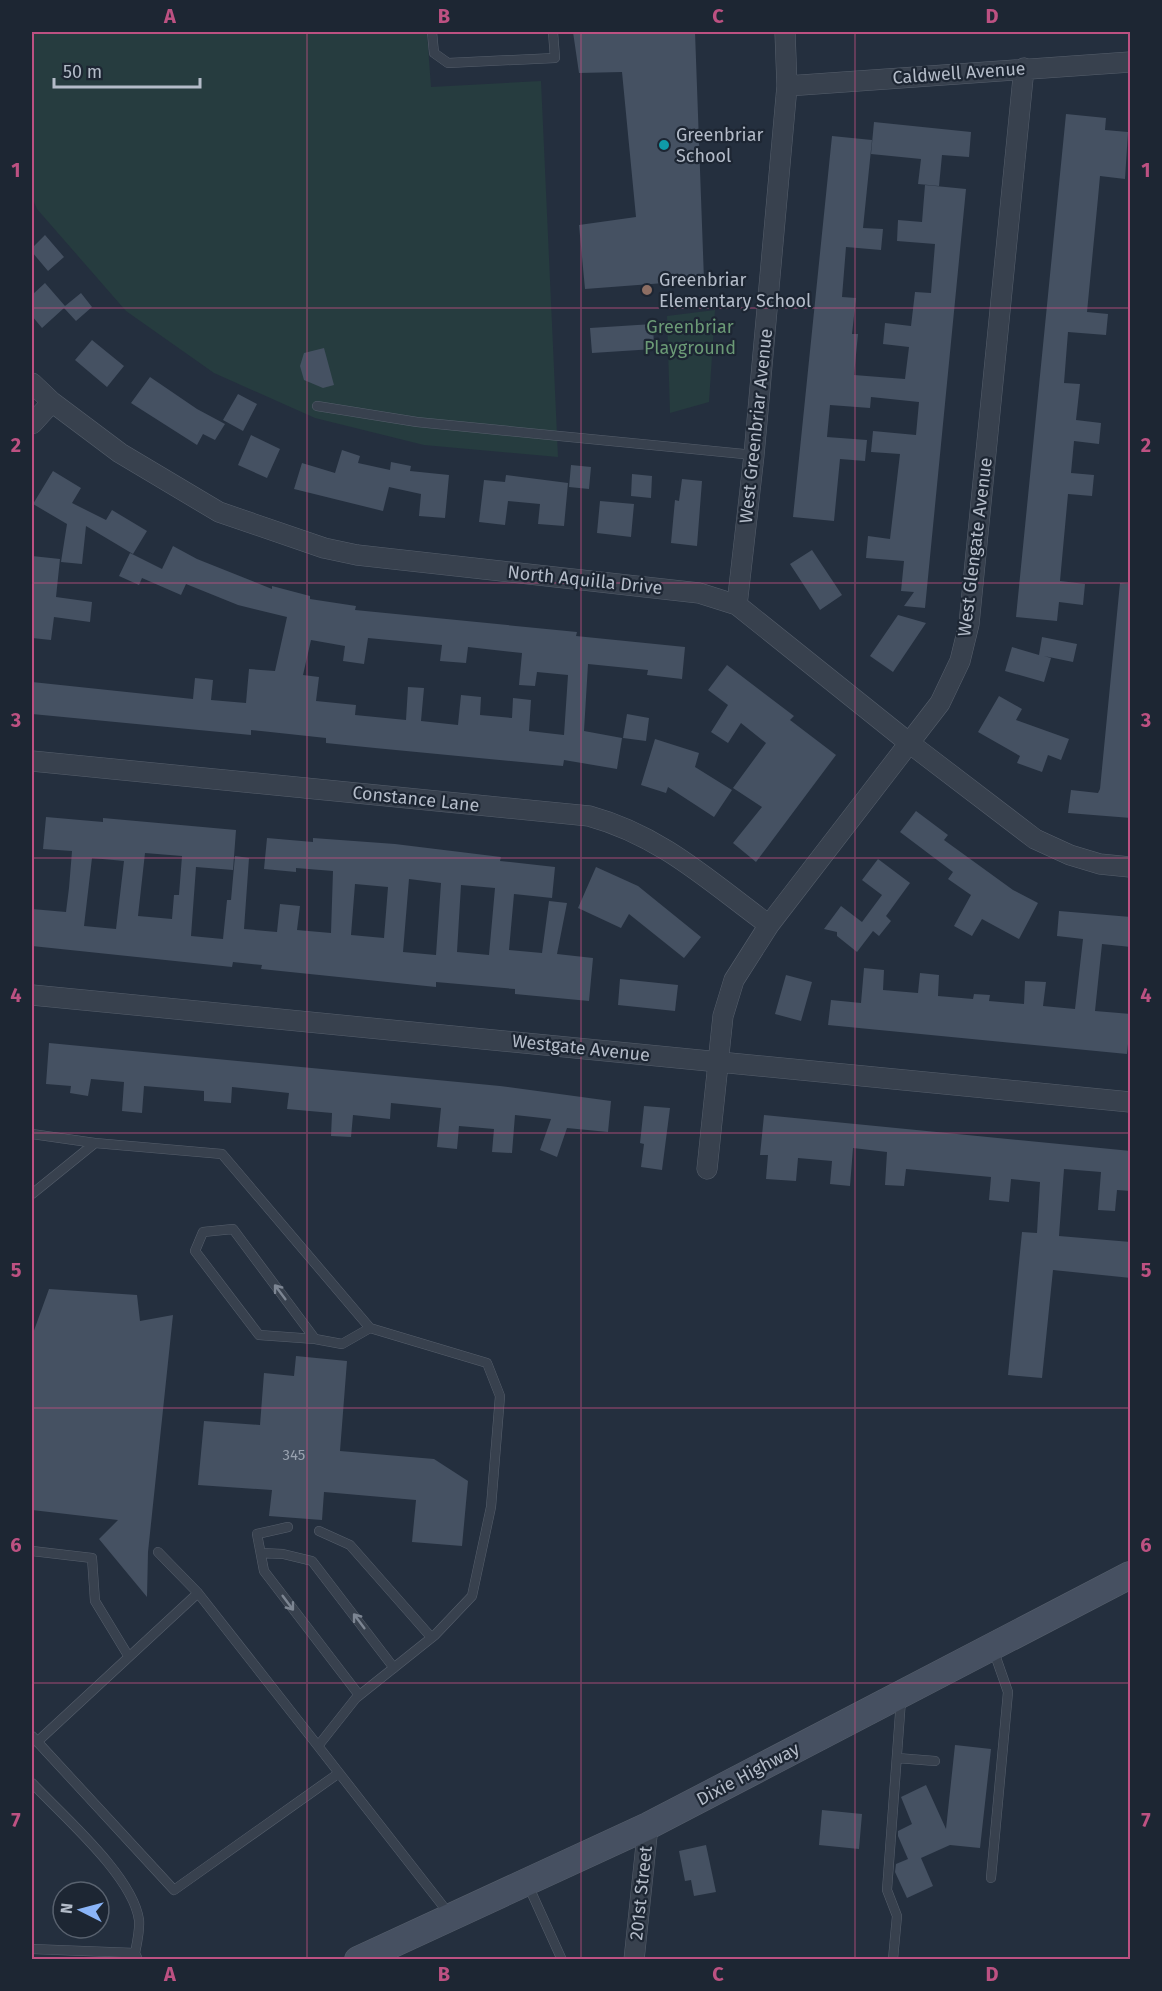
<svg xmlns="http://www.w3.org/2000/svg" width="1162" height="1991" font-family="'Fira Sans',sans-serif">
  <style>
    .green { fill: #263c3f }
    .building { fill: #455162; fill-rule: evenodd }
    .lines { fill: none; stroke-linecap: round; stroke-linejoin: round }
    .service-casing { stroke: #565f6c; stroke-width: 10 }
    .minor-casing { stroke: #565f6c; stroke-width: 21 }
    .secondary-casing { stroke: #565f6c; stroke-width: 28 }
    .service { stroke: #38414e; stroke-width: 9 }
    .minor { stroke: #38414e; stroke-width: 20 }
    .secondary { stroke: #465061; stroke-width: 27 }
    .oneway { stroke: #7c8592 }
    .grid { fill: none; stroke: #bd5182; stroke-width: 1.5; stroke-opacity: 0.55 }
    .culture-dot { fill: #0f9aa8; stroke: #1d2633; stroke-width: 2 }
    .education-dot { fill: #8d6e63; stroke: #1d2633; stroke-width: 2 }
    .labels { text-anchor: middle; stroke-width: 4.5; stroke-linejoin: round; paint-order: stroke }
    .number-label { font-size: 15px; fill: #98a1af }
    .street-label { font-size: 18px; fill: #b4bcc9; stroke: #1d2633 }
    .poi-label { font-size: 18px; fill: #b4bcc9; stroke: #1d2633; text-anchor: start }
    .park-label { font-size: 18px; fill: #6b9a76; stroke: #1d2633 }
    .neatline { fill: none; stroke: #bd5182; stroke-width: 2 }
    .grid-label { font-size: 20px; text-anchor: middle; font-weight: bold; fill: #bd5182 }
  </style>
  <rect width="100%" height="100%" fill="#242f3e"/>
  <path class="green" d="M32 32H427L431 87 541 81 558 457 424 445 315 418 214 373 126 311 37 209 32 197Z
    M715 310 709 402 670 413 667 316Z"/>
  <path class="building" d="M573 32H695L704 280 585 289 579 225 636 217 622 72 579 73Z
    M1066 114 1106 118 1105 130 1128 132 1125 179 1100 176 1098 198 1087 312 1108 314 1106 335 1068 332 1064 383 1080 384 1076 420 1101 423 1099 444 1074 441 1071 473 1094 475 1092 496 1068 494 1060 581 1085 584 1083 605 1059 602 1057 621 1016 617Z
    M874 122 971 132 969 157 942 155 939 186 918 184 921 159 871 154Z
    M832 136 872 140 863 228 883 229 881 250 846 247 842 297 856 298 852 334H858L854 375 905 379 909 347 883 344 885 323 911 326 915 292 931 293 935 244 897 241 898 220 922 222 925 185 966 189 925 608 904 606 914 592 901 591 904 561 866 558 868 536 890 539 900 454 871 452 873 431 916 435 919 402 871 397 870 408 830 405 827 437 867 440 865 461 840 459 834 521 793 517Z
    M45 235 64 257 48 271 32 252V248Z
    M45 283 65 306 81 293 92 307 76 321 64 308 42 328 32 316V295Z
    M653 324 654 349 592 353 590 328Z
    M92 340 124 366 107 387 75 360Z
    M324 348 334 385 323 388 304 380 300 366 304 353Z
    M150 377 197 409 225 424 215 440 203 434 197 445 131 403Z
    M238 394 257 404 243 431 223 420Z
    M251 435 280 449 267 478 238 465Z
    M342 450 360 456 358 463 390 470 391 462 411 466 410 471 449 475 445 518 419 516 421 494 389 487 383 511 294 489 302 463 335 473Z
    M571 465 591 467 589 489 569 487Z
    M53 471 81 488 72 503 106 520 112 510 147 531 133 554 86 526 82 564 61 562 67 524 33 504Z
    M632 474 652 476 651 498 631 496Z
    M506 475 568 483 564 526 538 524 540 504 508 501 505 525 479 522 484 480 505 482Z
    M682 479 702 481 697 546 671 543 675 500 679 501Z
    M600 501 634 504 631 537 597 533Z
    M173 546 197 559 272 589V586L310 596V599L356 606 355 610 577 632 576 636 685 647 682 679 647 675 648 670 588 664 584 731 622 738 617 769 564 760 563 766 375 748 326 743V738L251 730V735L32 714V682L193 699 195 678 213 680 211 700 246 703 249 669 275 671 287 617 238 605 186 584 181 595 142 578 139 585 119 576 130 553 162 569ZM368 638 442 645 440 661 466 663 468 647 522 653 519 685 535 686 537 672 568 675 564 735 529 731 531 700 513 698 512 718 480 715 481 697 461 695 458 725 421 721 424 688 408 687 406 720 355 715 356 705 316 701 319 677 303 675 311 640 345 646 343 661 364 664Z
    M812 550 842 595 820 610 790 564Z
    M32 556 60 559 56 597 92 602 90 622 54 617 51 640 32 638Z
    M1120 583 1131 584V818L1068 813 1071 790 1098 793 1100 789Z
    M898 615 926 623 893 672 870 656Z
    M1042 637 1077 644 1073 662 1044 656 1051 658 1044 682 1005 671 1012 647 1039 655Z
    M727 665 794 716 790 720 836 755 756 862 733 843 762 807 733 788 766 743 741 723 728 743 711 732 728 705 708 690Z
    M999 696 1022 709 1016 720 1069 739 1061 760 1048 755 1042 772 1017 763 1020 756 978 732Z
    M627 714 649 718 646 741 623 738Z
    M655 739 699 753 695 767 732 790 714 817 668 787 666 793 641 785Z
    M916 811 948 835 944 840 1013 890 1038 903 1019 939 982 919 972 936 954 926 971 895 948 879 953 872 900 832Z
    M46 817 103 822V818L236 830 233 870 196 867 191 936 223 939 227 900H231L235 856 249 858 244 929 277 932 280 904 300 906 297 930 331 933 333 871 296 868V872L264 869 267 838 313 842V838L395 844 501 857 500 861 555 867 552 898 514 894 509 950 542 953 549 901 567 903 557 954 593 958 589 1001 515 994V989L436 982V987L261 969 262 965 233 962 232 967 32 946V909L66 912 69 888 72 851 43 849ZM145 853 182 856 179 895H174L172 919 138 916ZM92 858 124 861 116 929 84 926ZM409 879 441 883 436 955 403 952ZM355 884 388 887 384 938 351 935ZM461 885 495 888 489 955 457 952Z
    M878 859 910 883 886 916 891 921 879 936 873 931 857 952 837 936V932L824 929 841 906 862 922 882 895 862 880Z
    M596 867 638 886 701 937 684 958 629 914 621 928 578 908Z
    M1059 911 1131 917V947L1102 944 1095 1011 1131 1014 1127 1054 828 1025 831 1000 861 1003 864 968 884 970 883 990 918 993 920 973 939 975 938 996 973 999 974 994 990 995 989 1001 1024 1004 1025 981 1046 982 1043 1006 1075 1009 1083 939 1057 936Z
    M786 975 812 982 801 1021 775 1014Z
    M620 979 678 985 675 1011 618 1005Z
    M49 1043 500 1086 611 1101 608 1132 567 1128 557 1157 540 1150 551 1119 515 1115 512 1153 492 1152 494 1129 459 1126 457 1149 437 1147 441 1108 391 1103 390 1119 353 1115 351 1137 331 1136 332 1113 287 1109 289 1093 232 1087 231 1103 204 1101V1091L144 1086 142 1113 122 1111 124 1082 91 1079 88 1096 70 1093 71 1086 46 1084Z
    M644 1106 670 1108 662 1170 641 1167 644 1144 640 1143Z
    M764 1115 1131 1151V1191L1117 1190 1115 1211 1098 1210 1101 1172 1064 1169 1059 1236 1131 1242V1278L1053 1270 1042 1378 1008 1375 1022 1232 1037 1233 1040 1182 1011 1179 1009 1202 989 1200 991 1177 906 1169 904 1186 885 1185 887 1152 853 1148 850 1186 830 1184 832 1161 798 1158 796 1181 766 1179 768 1155H760Z
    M49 1289 137 1295 140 1321 173 1315 148 1552 147 1597 99 1539 118 1520 32 1510V1336Z
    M296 1356 347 1361 340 1451 434 1459 468 1481 462 1546 412 1542 416 1500 324 1492 322 1520 269 1516 272 1490 198 1485 204 1421 260 1425 264 1373 294 1376Z
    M955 1745 991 1749 980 1848 950 1845 921 1858 933 1886 907 1898 895 1872 896 1864 908 1859 898 1836V1831L912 1824 901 1797 926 1785 946 1829Z
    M822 1810 862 1814 859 1849 819 1845Z
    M706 1845 716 1892 694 1896 691 1880 685 1881 679 1851Z"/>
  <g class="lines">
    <defs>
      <path id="service" d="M432 32 434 53 448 63 555 58 553 32
        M317 406 417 422 754 455
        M32 1134 95 1143
        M32 1194 95 1143 222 1154 370 1328 487 1363 500 1396 491 1507 472 1596 435 1635 356 1698 318 1746 450 1915
        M315 1339 233 1229 203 1232 195 1251 259 1335 315 1339 342 1344 370 1328
        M288 1527 257 1534 264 1571 359 1695
        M319 1531 350 1545 431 1637
        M32 1551 92 1558 95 1601 129 1657
        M158 1552 198 1593 318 1746
        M261 1553 283 1554 312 1561 394 1668
        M32 1736 174 1890 339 1773
        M37 1742 198 1593
        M897 1758 935 1761
        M32 1783C63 1816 133 1876 139 1920 140 1930 137 1943 135 1953
        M991 1878 1008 1692 993 1649
        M528 1885 562 1960
        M32 1949 135 1953 138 1960
        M893 1959 897 1916 887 1890 901 1700"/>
      <path id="minor" d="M787 86 1130 62
        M32 383 52 402 120 453 219 512 324 548 357 555 699 593 737 605 908 742 1035 839 1070 855 1100 864 1130 867
        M32 424 52 402
        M737 605 754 455 787 86 785 32
        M32 761 589 816C662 836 709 881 769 925
        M32 995 1130 1102
        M707 1169 723 1016 734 980 769 925 940 703 960 661 969 624 1024 68
        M634 1960 648 1826"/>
      <path id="secondary" d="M358 1960 648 1826 1130 1575"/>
    </defs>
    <use href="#service" class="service-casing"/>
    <use href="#minor" class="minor-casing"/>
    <use href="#secondary" class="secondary-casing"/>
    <use href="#service" class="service"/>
    <use href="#minor" class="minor"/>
    <use href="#secondary" class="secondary"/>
  </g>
  <defs><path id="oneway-shaft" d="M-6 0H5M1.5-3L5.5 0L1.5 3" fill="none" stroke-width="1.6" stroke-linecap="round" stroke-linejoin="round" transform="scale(1.5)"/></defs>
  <g class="oneway">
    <use href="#oneway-shaft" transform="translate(280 1292) rotate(-127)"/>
    <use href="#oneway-shaft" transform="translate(288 1603) rotate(53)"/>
    <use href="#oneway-shaft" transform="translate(359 1621) rotate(-127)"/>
  </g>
  <path class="grid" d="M307 32V1960M581 32V1960M855 32V1960M32 308H1130M32 583H1130M32 858H1130M32 1133H1130M32 1408H1130M32 1683H1130"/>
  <circle class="culture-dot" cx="664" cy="145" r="6"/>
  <circle class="education-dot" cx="647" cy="290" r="6"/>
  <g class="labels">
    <g class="number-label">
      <text x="294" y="1460">345</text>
    </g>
    <g class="street-label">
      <text transform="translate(959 73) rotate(-4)" y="6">Caldwell Avenue</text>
      <text transform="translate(756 426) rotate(-84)" y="6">West Greenbriar Avenue</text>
      <text transform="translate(975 547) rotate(-83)" y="6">West Glengate Avenue</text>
      <text transform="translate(585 580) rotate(6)" y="6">North Aquilla Drive</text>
      <text transform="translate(416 799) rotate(6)" y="6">Constance Lane</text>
      <text transform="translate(581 1048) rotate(6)" y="6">Westgate Avenue</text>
      <text transform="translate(748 1774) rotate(-28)" y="6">Dixie Highway</text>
      <text transform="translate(641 1893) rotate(-84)" y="6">201st Street</text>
    </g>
    <g class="poi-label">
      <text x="676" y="141">Greenbriar<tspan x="676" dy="21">School</tspan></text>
      <text x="659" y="286">Greenbriar<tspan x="659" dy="21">Elementary School</tspan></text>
    </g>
    <g class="park-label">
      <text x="690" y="333">Greenbriar<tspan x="690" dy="21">Playground</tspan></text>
    </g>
  </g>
  <rect width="1162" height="1991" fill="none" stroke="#1d2633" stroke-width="66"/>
  <g transform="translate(81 1910) rotate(276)"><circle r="28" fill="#1d2633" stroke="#59626f" stroke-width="1.5"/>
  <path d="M0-4.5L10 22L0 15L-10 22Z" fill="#8ab4f8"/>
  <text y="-9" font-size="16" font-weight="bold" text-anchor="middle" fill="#b4bcc9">N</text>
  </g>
  <path d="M54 78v9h146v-9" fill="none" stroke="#b4bcc9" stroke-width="3"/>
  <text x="63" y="78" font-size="18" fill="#b4bcc9" stroke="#1d2633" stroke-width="4.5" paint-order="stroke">50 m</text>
  <rect x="33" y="33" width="1096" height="1925" class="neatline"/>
  <g class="grid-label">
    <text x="170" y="23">A</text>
    <text x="444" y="23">B</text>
    <text x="718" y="23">C</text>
    <text x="992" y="23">D</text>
    <text x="16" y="177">1</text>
    <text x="1146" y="177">1</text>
    <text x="16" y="452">2</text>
    <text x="1146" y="452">2</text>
    <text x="16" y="727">3</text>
    <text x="1146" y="727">3</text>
    <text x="16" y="1002">4</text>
    <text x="1146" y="1002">4</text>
    <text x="16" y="1277">5</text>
    <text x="1146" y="1277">5</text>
    <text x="16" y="1552">6</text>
    <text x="1146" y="1552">6</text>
    <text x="16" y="1827">7</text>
    <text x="1146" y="1827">7</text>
    <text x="170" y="1981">A</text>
    <text x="444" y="1981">B</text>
    <text x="718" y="1981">C</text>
    <text x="992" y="1981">D</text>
  </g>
</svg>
